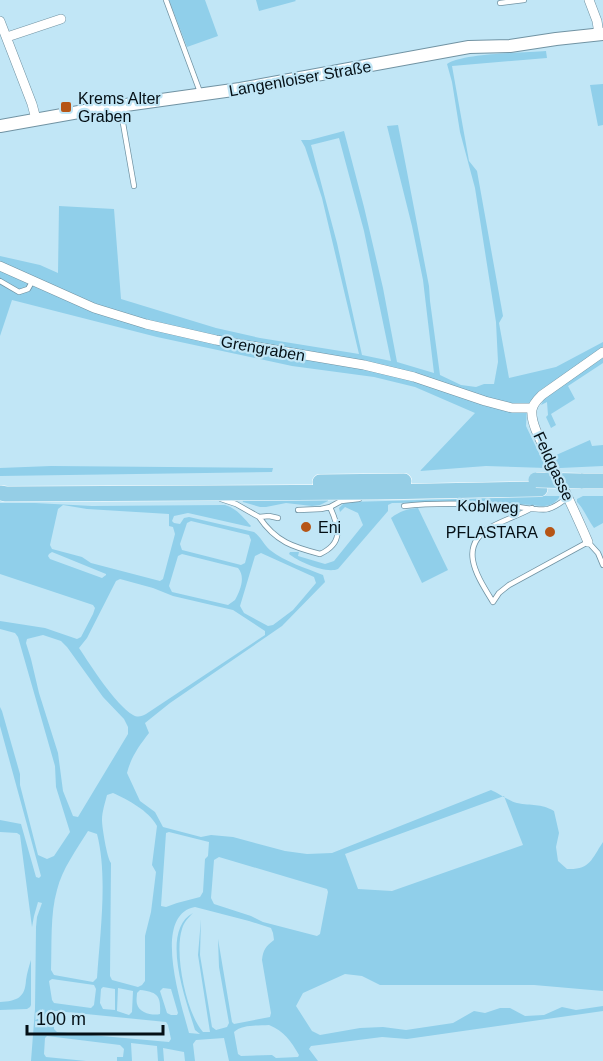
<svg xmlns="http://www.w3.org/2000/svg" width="603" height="1061" font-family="Helvetica,sans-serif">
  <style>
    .green { fill: #90cfea; fill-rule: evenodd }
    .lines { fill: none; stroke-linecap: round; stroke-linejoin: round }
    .service-casing { stroke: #7193a3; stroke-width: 6 }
    .minor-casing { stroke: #7193a3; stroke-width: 10 }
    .tertiary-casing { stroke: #7193a3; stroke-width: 14 }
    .primary-casing { stroke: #fff; stroke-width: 16 }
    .service { stroke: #fff; stroke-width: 4.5 }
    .minor { stroke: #fff; stroke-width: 9 }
    .tertiary { stroke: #fff; stroke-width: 12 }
    .primary { stroke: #95cee6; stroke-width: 15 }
    .primary-bridge-casing { stroke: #fff; stroke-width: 16; stroke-linecap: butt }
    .primary-bridge { stroke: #95cee6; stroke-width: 15 }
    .poi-dot { fill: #b65516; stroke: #c1e6f6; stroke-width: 2 }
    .labels { text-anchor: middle; stroke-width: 4.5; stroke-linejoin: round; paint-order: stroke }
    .street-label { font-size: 16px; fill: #040f15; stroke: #c1e6f6 }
    .poi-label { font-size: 16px; fill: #040f15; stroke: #c1e6f6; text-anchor: start }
  </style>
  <rect width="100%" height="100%" fill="#c1e6f6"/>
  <path class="green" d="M169 0H205L218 36 187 47Z
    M256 0H295L296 1 259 11Z
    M546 51 547 58 452 66 469 161 477 171 503 316 499 323 509 378 556 367 603 342V348L539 391 527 407 526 426 546 468 486 466 420 471 475 413 415 387 374 377 292 366 157 337 12 300 0 336V256L40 265 58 273 59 206 114 209 121 299 216 328 260 338 359 354 322 198 305 147 301 140H310L344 131 364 207 383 288 397 362 434 373 423 280 412 226 387 126 398 125 429 286 430 301 440 375 461 385 476 387 484 384H494L498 362 496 322 475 188 460 132 452 82 447 64C463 53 524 53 546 51ZM339 138 364 231 391 361 362 355 337 243 311 145Z
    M603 84V125L598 126 590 85Z
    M603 358V363L568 386 575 399 551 414 556 425 551 428 546 417 548 415 547 402 541 405 545 397Z
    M590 440 592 446 603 445V466L560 468 554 456Z
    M51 466 273 468 272 472 0 476V468Z
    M543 494V496H560C554 507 543 507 533 505L476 502 392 503 388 505V511L338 569C326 574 299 562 289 554L290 552H299L298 556 325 564 334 561 363 525 358 513 345 507 340 512 339 508 343 504 349 502 496 498Z
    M583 496H603V523L594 528C588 520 584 509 577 502V499Z
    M242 499 328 500V501L320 505 312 506 286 503 266 507H260L243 502Z
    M0 503H35L92 506 225 505C236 508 243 517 251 526L250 527 188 513 174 516 172 521 174 523 180 524 184 518 189 517 254 532C261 537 264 545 270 550 285 562 306 568 323 575L325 582 282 626 170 703 145 723 149 733C139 746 131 757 127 773L140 801 155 812 163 827 201 837 211 835 233 837 285 851 307 854 332 853 491 790C498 793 511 802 517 803 532 806 540 803 554 811L559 833 556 847 558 861 567 869C590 870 591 860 603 842V991L534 985H380L362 976 345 974 303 993 296 1006 312 1031 320 1035 360 1028 383 1027 406 1030 453 1023 474 1011 485 1013 500 1008H510L525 1016 544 1015 562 1007 576 1010 603 1006V1011L407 1039 382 1037 311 1046 309 1049 318 1061H229L224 1038 196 1040 193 1044 195 1061H185L184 1052 163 1048 164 1061H158L157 1046 131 1043 132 1061H117V1057H123L124 1049 120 1045 47 1036 45 1038 44 1054 46 1057 86 1061H31L35 1009 36 927 37 917 42 903 38 902 34 916 32 927 20 835 17 833 0 832V820L21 824 36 877 39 878 41 876 0 726V707L2 711 20 774V785L38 855 47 859 54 856 70 832 56 787 55 766 18 637 15 633 0 629V621L45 628 77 639 81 637 93 614 95 608 93 605 0 574ZM63 505 87 509 169 514V526L173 527 175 534 163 579 160 581 91 563 82 557 52 549 50 545 58 509ZM191 521 249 535 251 540 245 563 241 565 182 550 180 544 187 523ZM52 552 106 574V575L102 578 50 559 48 556 49 554ZM261 553 314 577 316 583 293 610 273 625 268 626 244 613 240 606 255 556ZM182 554 238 568C246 577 240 591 235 600L228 605 172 592 169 586 178 556ZM120 579 153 588 173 596 233 610 265 631V635L146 714C142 716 138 718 133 715 115 704 91 666 79 648L87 638 116 581ZM43 635 61 641 67 647 103 697 124 719 128 727V734L78 817 73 816 63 791 58 753 39 693 31 659 26 643 27 639ZM113 793C128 800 148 810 157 826L152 865 156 872 151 912 145 936V981L142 985 138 987 112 980 110 976 111 863C107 858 102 827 102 820 102 812 105 803 107 795ZM504 796 523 845 392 891 358 889 345 854ZM88 831 97 834C108 876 100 934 97 978L93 982 54 975 51 970C52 945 50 914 57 890 62 869 77 849 88 831ZM169 832 209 842 208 856 205 859 203 892 200 897 177 903 166 907 161 906 166 833ZM219 857 327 889 328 892 320 934 317 936 263 922 251 916 214 904 211 898 214 860ZM195 907 249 921 271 928 273 933 274 940C266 946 263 950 262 960L271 1013 270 1017 234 1024 232 1022 218 939 219 967 229 1023 227 1027 216 1030 212 1027 200 955 201 919 198 955 210 1032H203C186 1013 174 953 182 929 184 922 188 918 193 913 159 931 187 1003 195 1030L200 1034 189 1033C182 1006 151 915 195 907ZM52 979 94 985 96 989 94 1005 91 1008 54 1003 52 1000 49 981ZM103 987 115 989V1010L103 1009 100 1003 101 989ZM118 988 133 991 132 1012 129 1015 117 1011ZM163 988 171 989 178 1013 177 1015H171L167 1013 160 991ZM140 990C158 992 161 996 160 1014 153 1016 139 1013 137 1004 136 1000 137 996 137 993ZM56 1011 166 1022 168 1025 171 1039 169 1042 57 1032 54 1029 53 1013ZM269 1025C284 1031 291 1041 299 1055L298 1057 276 1058 272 1055 241 1056 238 1054 234 1032C243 1024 258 1026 269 1025Z
    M418 508 448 570 422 583 391 518C400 511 407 509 418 508Z
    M31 960V1005L30 1007 27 1009 0 1010V1002C17 1001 25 998 26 980 27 973 29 966 31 960Z"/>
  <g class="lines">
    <defs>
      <path id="service" d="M166 0 200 92
        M500 3 524 0
        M120 106 134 186
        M0 281 19 292 28 289 33 280
        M221 499 236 504 259 517 269 516 278 518
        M404 506C438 502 477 504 512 506 520 507 542 511 548 509 556 507 562 502 568 497
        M532 508C520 515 506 519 493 526 456 545 477 576 493 602L499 593 509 585 588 542 598 553 603 565
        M298 510 321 509 330 507 341 501 359 499
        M259 517C276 542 293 547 320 554 344 543 339 527 330 507"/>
      <path id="minor" d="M589 0 597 21 599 34
        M0 21 32 104 36 119
        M7 37 61 19
        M0 266 94 308 146 324 216 340 364 365 414 377 485 401 512 408H532
        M588 542C577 516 565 491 553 466 547 451 530 426 532 410 533 403 538 399 542 395L603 352"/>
      <path id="tertiary" d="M0 126 90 110 240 89 469 47 510 46 556 39 603 34"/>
      <path id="primary" d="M581 481H603
        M320 482 404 481
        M0 493 6 494 378 492 540 489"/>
    </defs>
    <use href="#service" class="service-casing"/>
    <use href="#minor" class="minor-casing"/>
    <use href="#tertiary" class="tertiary-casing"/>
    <use href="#primary" class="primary-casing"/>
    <use href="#service" class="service"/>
    <use href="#minor" class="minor"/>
    <use href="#tertiary" class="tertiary"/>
    <use href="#primary" class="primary"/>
    <defs>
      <path id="primary-bridge" d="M536 480 581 481"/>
    </defs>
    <use href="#primary-bridge" class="primary-bridge-casing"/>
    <use href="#primary-bridge" class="primary-bridge"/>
  </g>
  <g class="poi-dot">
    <rect x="60" y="101" width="12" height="12" rx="3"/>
    <circle cx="306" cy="527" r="6"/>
    <circle cx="550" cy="532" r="6"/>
  </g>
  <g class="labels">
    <g class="street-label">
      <text transform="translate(300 78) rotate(-10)" y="6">Langenloiser Straße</text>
      <text transform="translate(263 348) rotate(10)" y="6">Grengraben</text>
      <text transform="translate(554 466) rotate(65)" y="6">Feldgasse</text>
      <text transform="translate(488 506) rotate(2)" y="6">Koblweg</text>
    </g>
    <g class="poi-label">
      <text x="78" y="104">Krems Alter<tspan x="78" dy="18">Graben</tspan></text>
      <text x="318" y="533">Eni</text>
      <text x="538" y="538" text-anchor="end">PFLASTARA</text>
    </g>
  </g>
  <path d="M27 1025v9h136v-9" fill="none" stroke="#040f15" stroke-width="3"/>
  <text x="36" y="1025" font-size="18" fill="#040f15" stroke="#c1e6f6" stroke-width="4.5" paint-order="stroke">100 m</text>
</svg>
